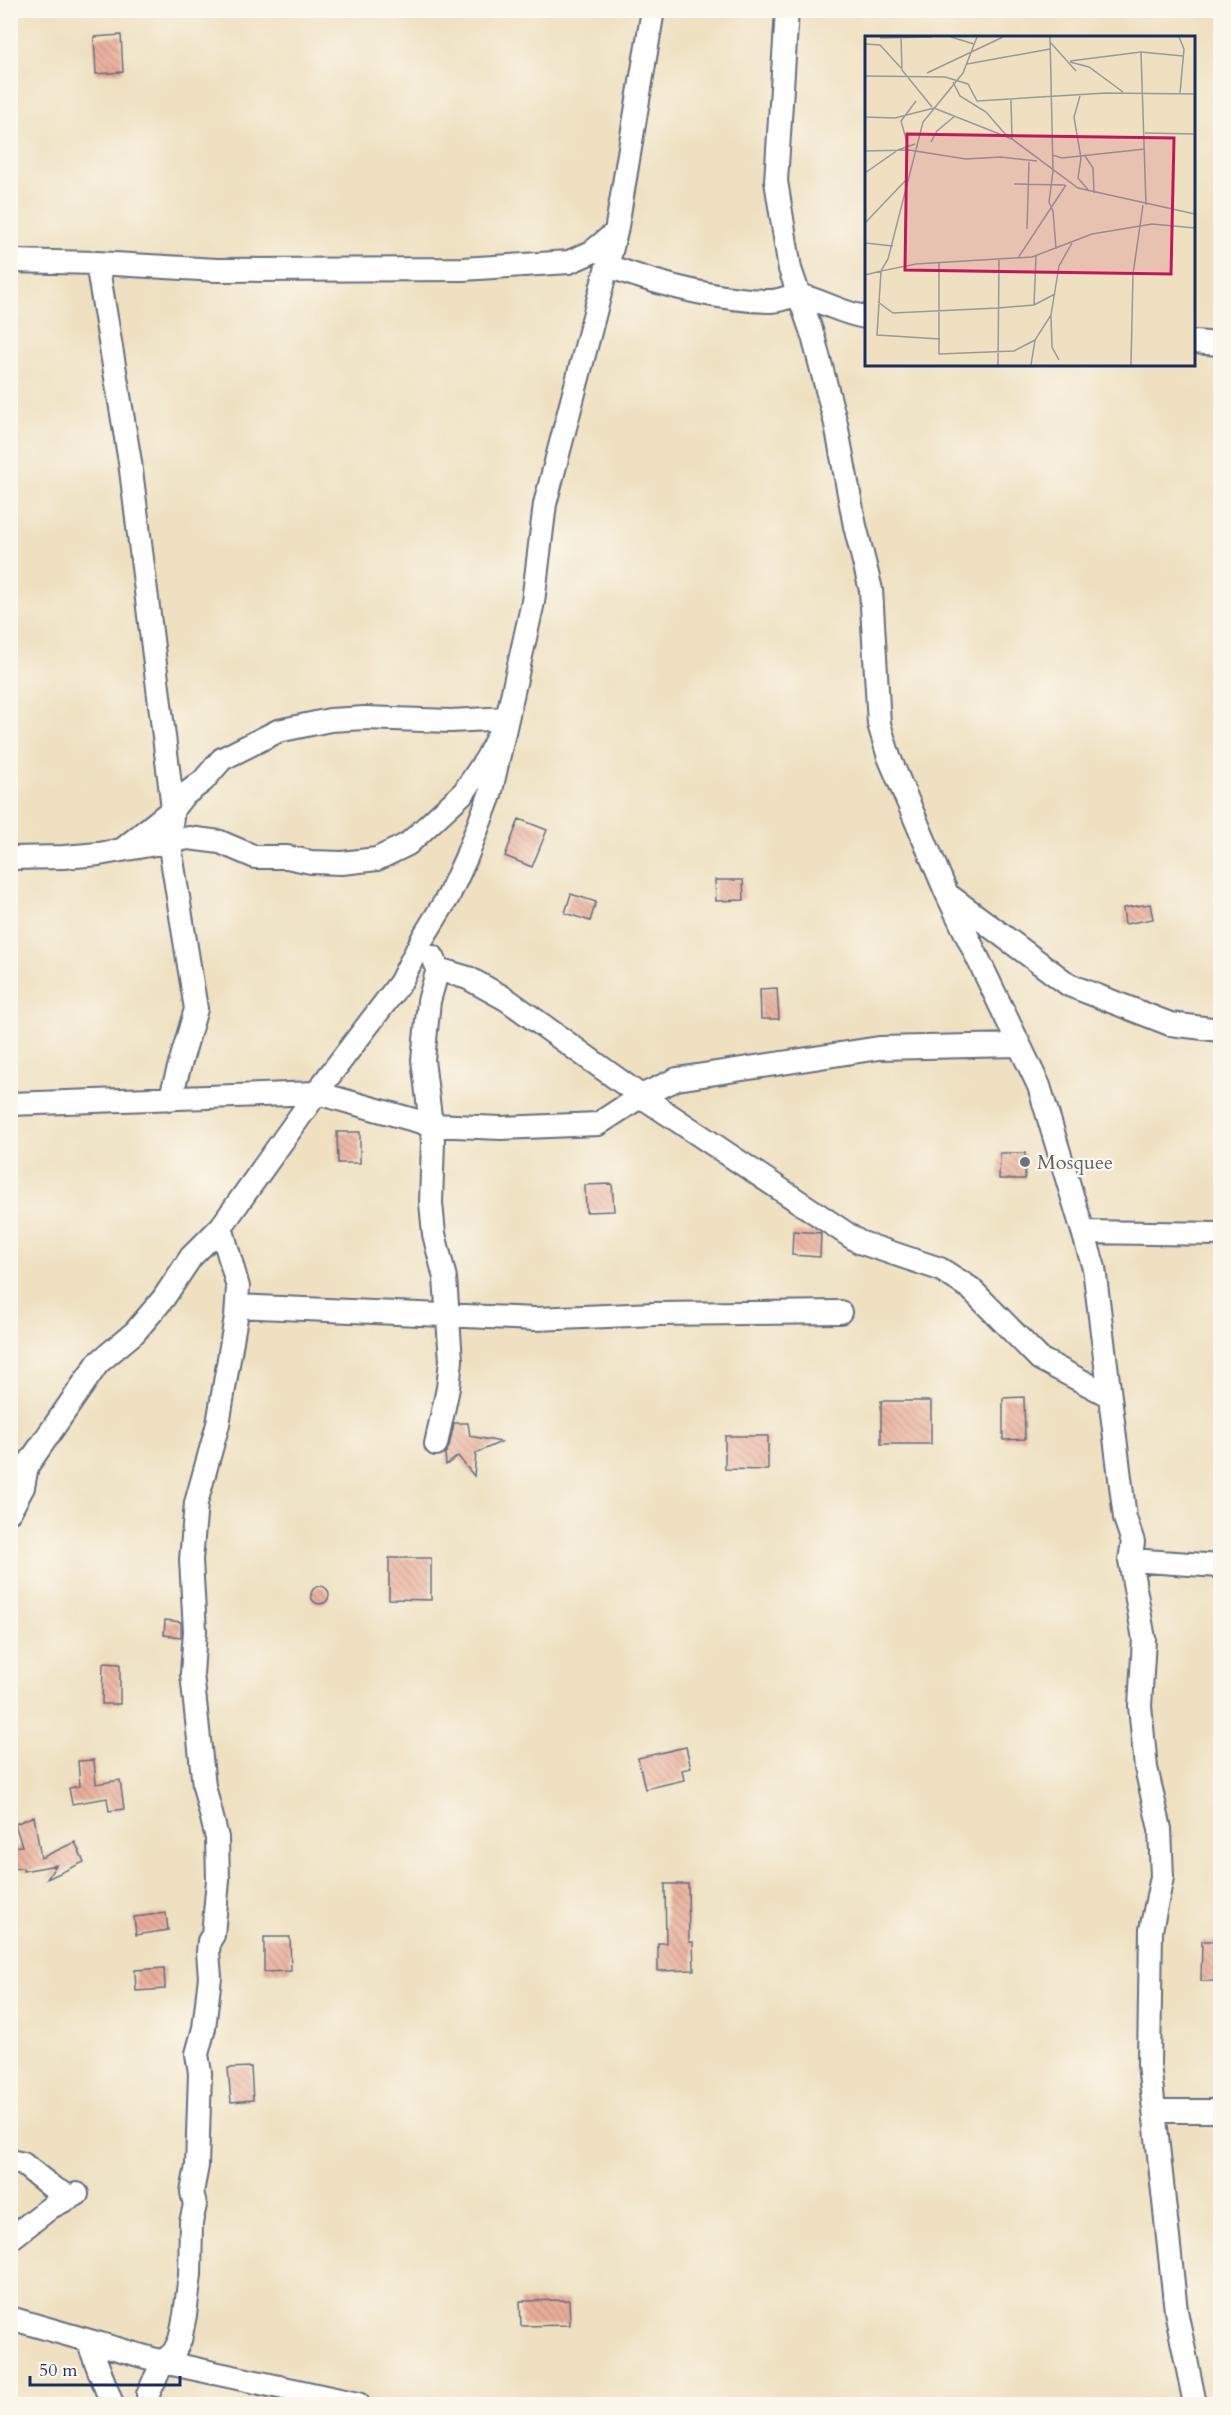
<svg xmlns="http://www.w3.org/2000/svg" width="1231" height="2415" font-family="Cardo,serif">
  <style>
    .building { fill: url(#building-back-hatch) }
    .lines { fill: none; stroke-linecap: round; stroke-linejoin: round }
    .minor-casing { stroke: #656d80; stroke-width: 26 }
    .minor { stroke: #fff; stroke-width: 22 }
    .worship-dot { fill: #6b7280; stroke: #fbf7ec; stroke-width: 2 }
    .labels { text-anchor: middle; stroke-width: 4.5; stroke-linejoin: round; paint-order: stroke }
    .worship-label { font-size: 20px; fill: #5b616d; stroke: #fbf7ec; text-anchor: start }
    .inset-road { fill: none; stroke: #9a9999; stroke-width: 1.5 }
    .view { fill: #c2185b; fill-opacity: 0.15; stroke: #c2185b; stroke-width: 3 }
    .inset-edge { fill: none; stroke: #1b2f5e; stroke-width: 3 }
  </style>
  <defs>
    <pattern id="building-back-hatch" width="6" height="6" patternUnits="userSpaceOnUse" patternTransform="scale(1.5)"><rect width="6" height="6" fill="#eaae9a"/><path d="M-1 5l2 2M0 0l6 6M5-1l2 2" fill="none" stroke="#bd8e81"/></pattern>
  </defs>
  <rect width="100%" height="100%" fill="#fbf7ec"/>
  <filter id="ink" filterUnits="userSpaceOnUse"><feTurbulence type="fractalNoise" baseFrequency=".0167" numOctaves="2"/><feDisplacementMap in="SourceGraphic" scale="12" xChannelSelector="R" yChannelSelector="G"/><feConvolveMatrix kernelMatrix="1 2 1 2 8 2 1 2 1" color-interpolation-filters="sRGB"/></filter>
  <filter id="wash" filterUnits="userSpaceOnUse"><feTurbulence type="fractalNoise" baseFrequency=".008" numOctaves="4" result="noise"/><feDisplacementMap in="SourceGraphic" scale="24" xChannelSelector="R" yChannelSelector="G"/><feGaussianBlur stdDeviation="1.35" result="paint"/><feColorMatrix in="noise" values="0 0 0 0 0 0 0 0 0 0 0 0 0 0 0 0 0 1.4 0 .05"/><feComposite in="paint" operator="in"/></filter>
  <g filter="url(#wash)">
    <rect width="100%" height="100%" fill="#eee0c0"/>
    <g id="blocks">
      <path class="building" d="M121 35 123 72 96 74 94 37Z
        M519 819 547 830 532 867 505 856Z
        M715 880H743L744 900 716 901Z
        M571 894 596 902 590 921 565 913Z
        M1150 904 1153 919 1125 924 1123 908Z
        M777 988 779 1019H761L760 989Z
        M337 1132H360V1163H338Z
        M1000 1153H1025V1179H999Z
        M612 1184 614 1211 586 1212 585 1185Z
        M793 1231 821 1233 820 1257 792 1255Z
        M1024 1397 1025 1439 1003 1440V1398Z
        M881 1401H931V1444H881Z
        M454 1423H468L470 1436 501 1442 476 1453 474 1476 458 1456 446 1465 445 1454 449 1447Z
        M725 1436H768V1470L725 1469Z
        M389 1558H431V1600L389 1599Z
        M311 1595a9 9 0 1 1 18 0a9 9 0 1 1-18 0Z
        M165 1620 181 1622V1637L164 1635Z
        M103 1663 120 1664V1704H102Z
        M686 1747 691 1768 682 1770 684 1780 645 1789 638 1758Z
        M94 1760 96 1784 120 1780 124 1809 109 1811 107 1798 72 1804 69 1788 80 1786 78 1761Z
        M34 1816 41 1858 75 1842 84 1862 47 1879 56 1865 23 1871V1868L10 1869V1847L22 1846 15 1824Z
        M665 1884H688L689 1942H693L694 1970 658 1971V1943H666Z
        M166 1913 168 1930 136 1935 134 1917Z
        M264 1937H290L291 1971 264 1972Z
        M1202 1941H1221V1981H1201Z
        M164 1968 165 1989 136 1991 135 1970Z
        M251 2067 253 2100 231 2102 228 2068Z
        M569 2300 570 2325 521 2326 520 2301Z"/>
    </g>
  </g>
  <g filter="url(#ink)">
    <use href="#blocks" fill-opacity="0" stroke="#656d80" stroke-width="1.5"/>
    <g class="lines">
      <defs>
        <path id="minor" d="M787 10 776 181 790 269 813 336 836 424 855 526 871 590 879 724 889 757 947 894 1039 1086 1094 1268 1125 1518 1133 1542 1130 1560 1144 1639 1140 1706 1146 1768 1160 1829 1162 1877 1151 1930 1149 2064 1176 2311 1195 2404
          M10 261 97 263 217 270 463 269 569 262 592 252 616 232
          M97 263 130 462 173 809 169 841 196 1009 170 1099
          M608 266C658 284 716 300 769 301 780 302 791 294 801 296 823 301 843 314 866 317
          M1194 342 1220 344
          M10 858 64 857 99 854 189 838 220 842 255 857H287L311 862 342 863 377 859 408 844 464 792 487 758 507 718 451 721 365 718 330 720 278 731 222 759 203 781 183 796 173 809 123 849
          M951 897 1069 985 1170 1024 1220 1030
          M433 957 438 969 429 1001 423 1060 433 1141 431 1203 434 1234 445 1278 451 1360 448 1388 436 1444
          M438 969 468 978 506 999 641 1096 859 1242 940 1269 970 1288 1040 1359 1108 1395
          M10 1104 317 1093 432 1125 501 1128 598 1124 641 1096 677 1079 879 1048 1018 1045
          M1083 1232 1220 1234
          M237 1306 535 1319 655 1314 840 1312
          M10 1511 23 1487 27 1466 98 1363 135 1332 163 1299 191 1257 221 1227 323 1084 400 983 424 936 448 897 466 858 490 795 533 602 545 504 616 232 653 10
          M1130 1560 1220 1566
          M1154 2111H1220
          M10 2161 23 2164 53 2188 70 2197
          M10 2239 51 2207 77 2194
          M10 2318 163 2362 358 2404
          M88 2341 112 2404
          M149 2404 148 2394 163 2362 174 2352 180 2340 185 2315 190 2275 191 2222 195 2205 192 2192 197 2166 200 2073 197 2054 204 2028 210 1977 208 1952 209 1941 213 1935 218 1880 217 1838 204 1786 192 1674 195 1631 191 1560 196 1503 218 1424 236 1317 238 1287 221 1227"/>
      </defs>
      <use href="#minor" class="minor-casing"/>
      <use href="#minor" class="minor"/>
    </g>
  </g>
  <circle class="worship-dot" cx="1025" cy="1162" r="6"/>
  <g class="labels">
    <g class="worship-label">
      <text x="1037" y="1169">Mosquee</text>
    </g>
  </g>
  <g transform="translate(865 36)">
    <rect width="330" height="330" fill="#eee0c0"/>
    <path class="inset-road" d="M36 1 37 34 67 71M86 1 109 8M185 1 188 135 184 166 188 175 191 213M314 1 319 13 315 57M15 2 67 1M185 6 211 35M0 8 15 9 36 32M276 16 281 169M205 25 276 16 318 20M205 26 224 31 258 56M102 28 185 13M62 37 138 1M0 40 80 41 103 48 112 65 241 57 330 58M88 46 95 60 121 76 141 99M215 60 209 81 216 122 213 142 224 155M146 64 147 103M0 81 30 82 69 72 147 103 213 152 330 178M280 97 330 98M66 106 72 95 90 80M43 110 36 85 51 65M0 115 44 114 101 123 136 121 172 125M187 119 197 122 280 113M220 120 228 132 229 157M0 137 33 114 50 108M149 148 200 149M0 187 40 145M162 193 164 126M0 207 28 210M153 222 201 149M74 226V318L149 315 170 304M0 239 16 235 23 223 58 86 98 37 112 1M13 266 28 277 133 272 169 269 190 258M169 269 171 220M186 280 187 311 194 324M75 303 12 299 16 235 51 228 167 221 227 198 287 188 330 192M133 329 134 224M166 329 170 304 186 279 194 230 207 207M266 329 268 238 278 169"/>
    <path class="view" d="M42 98 309 102 306 238 40 234Z"/>
    <rect width="330" height="330" class="inset-edge"/>
  </g>
  <rect width="1231" height="2415" fill="none" stroke="#fbf7ec" stroke-width="36"/>
  <path d="M30 2376v9h150v-9" fill="none" stroke="#1b2f5e" stroke-width="3"/>
  <text x="39" y="2376" font-size="18" fill="#1b2f5e" stroke="#fbf7ec" stroke-width="4.5" paint-order="stroke">50 m</text>
</svg>
